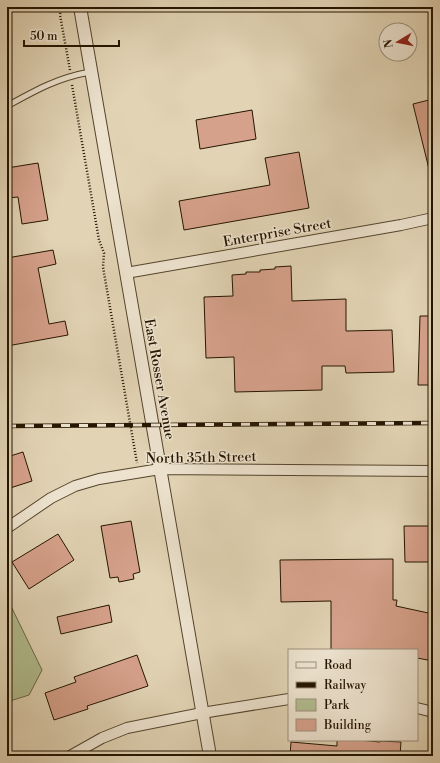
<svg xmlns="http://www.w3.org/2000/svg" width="440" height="763" font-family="'Libre Bodoni',serif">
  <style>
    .green { fill: #b1bc8e; stroke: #6b6847 }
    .building { fill: #d6a18b; stroke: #251500 }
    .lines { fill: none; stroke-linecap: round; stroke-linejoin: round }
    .service-casing { stroke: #54442d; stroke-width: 7 }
    .minor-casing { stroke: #54442d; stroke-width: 12 }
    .tertiary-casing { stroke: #54442d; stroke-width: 14 }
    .path { stroke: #251500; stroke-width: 2.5; stroke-dasharray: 1 2; stroke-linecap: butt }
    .service { stroke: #ece2ce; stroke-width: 5 }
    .minor { stroke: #ece2ce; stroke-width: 10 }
    .tertiary { stroke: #ece2ce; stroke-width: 12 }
    .rail-casing { stroke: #251500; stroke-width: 4.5 }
    .rail { stroke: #ece2ce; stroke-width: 3; stroke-dasharray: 9; stroke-linecap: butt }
    .labels { text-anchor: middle; stroke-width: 3; stroke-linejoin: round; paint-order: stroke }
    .street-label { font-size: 14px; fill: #251500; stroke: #ece2ce }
  </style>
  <rect width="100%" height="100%" fill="#e1d3b4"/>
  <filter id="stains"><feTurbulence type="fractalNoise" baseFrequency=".005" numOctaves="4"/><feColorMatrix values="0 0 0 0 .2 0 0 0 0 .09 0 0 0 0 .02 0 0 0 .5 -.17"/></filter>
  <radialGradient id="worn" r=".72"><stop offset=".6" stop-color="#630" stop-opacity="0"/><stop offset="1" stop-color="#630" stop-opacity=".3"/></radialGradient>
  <path class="green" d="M7 598 42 670 29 695 7 702Z"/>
  <path class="building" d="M433 99V169H429L413 104Z
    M252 110 256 139 200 149 196 120Z
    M299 152 309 208 184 230 179 201 270 185 265 158Z
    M38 163 48 220 22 224 18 197 7 198V168Z
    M53 250 56 264 38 268 49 324 65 321 68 335 7 346V258Z
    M291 266 292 301 346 299V331L392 330 394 372 346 373 345 366H322V390L235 392 234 357 206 358 204 297 233 296 232 275 246 274V272H260V270L275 269V267Z
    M420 316H433V385H418Z
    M23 452 32 481 7 489V457Z
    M131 521 140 572 133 574 134 579 119 582 118 577 110 578 101 526Z
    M404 526H433V562H405Z
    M58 534 74 560 29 589 12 562Z
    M393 559V600H397L396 606 433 614V661L417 658V650H331V601L281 602 280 560Z
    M109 605 112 622 61 634 57 617Z
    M137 655 148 686 87 706 88 709 54 720 45 693 76 682 74 677Z
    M337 740H360L380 742 381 741 401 742 400 756H290L291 742 337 746Z"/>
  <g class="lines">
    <defs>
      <path id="service" d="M7 106C36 90 57 78 90 72"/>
      <path id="minor" d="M126 273 401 225 433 218
        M7 528 51 498 75 486 99 479 160 469 433 471
        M417 708 433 712
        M70 756 102 738 127 728 202 713 289 699"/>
      <path id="tertiary" d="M80 7 210 756"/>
    </defs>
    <use href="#service" class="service-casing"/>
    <use href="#minor" class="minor-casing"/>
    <use href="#tertiary" class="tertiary-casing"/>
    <path class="path" d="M61 7 60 15 70 70
      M72 85 99 240 104 253 103 267 137 463"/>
    <use href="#service" class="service"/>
    <use href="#minor" class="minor"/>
    <use href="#tertiary" class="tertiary"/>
    <defs>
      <path id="rail" d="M7 426 433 423"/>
    </defs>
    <use href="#rail" class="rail-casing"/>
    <use href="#rail" class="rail"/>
  </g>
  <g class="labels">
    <g class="street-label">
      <text transform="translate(277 232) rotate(-10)" y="5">Enterprise Street</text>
      <text transform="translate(160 379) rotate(80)" y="5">East Rosser Avenue</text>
      <text transform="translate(201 457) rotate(-1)" y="5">North 35th Street</text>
    </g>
  </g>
  <rect width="440" height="763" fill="none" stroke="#e1d3b4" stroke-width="24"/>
  <rect x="8" y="8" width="424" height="747" fill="none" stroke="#251500" stroke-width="2"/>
  <rect x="12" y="12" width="416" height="739" fill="none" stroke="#251500"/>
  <rect x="288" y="649" width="130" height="92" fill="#ece2ce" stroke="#9c907c"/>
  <rect x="296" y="662" width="20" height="6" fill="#ece2ce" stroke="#9c907c"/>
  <text x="324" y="669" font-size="12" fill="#251500">Road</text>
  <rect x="296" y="682" width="20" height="6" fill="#251500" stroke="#9c907c"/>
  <text x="324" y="689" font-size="12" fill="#251500">Railway</text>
  <rect x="296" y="699" width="20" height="12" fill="#b1bc8e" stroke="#9c907c"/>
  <text x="324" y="709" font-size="12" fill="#251500">Park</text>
  <rect x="296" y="719" width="20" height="12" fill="#d6a18b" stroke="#9c907c"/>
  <text x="324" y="729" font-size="12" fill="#251500">Building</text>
  <g transform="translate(398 42) rotate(260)"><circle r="19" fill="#ece2ce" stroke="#9c907c"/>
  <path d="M0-3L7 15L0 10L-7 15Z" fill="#8f2418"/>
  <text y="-6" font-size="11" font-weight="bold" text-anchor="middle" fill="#251500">N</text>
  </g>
  <path d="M24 40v6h95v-6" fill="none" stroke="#251500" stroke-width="2"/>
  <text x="30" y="40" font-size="12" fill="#251500" stroke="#ece2ce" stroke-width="3" paint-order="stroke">50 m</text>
  <rect width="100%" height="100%" filter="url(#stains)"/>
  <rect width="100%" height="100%" fill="url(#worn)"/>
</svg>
